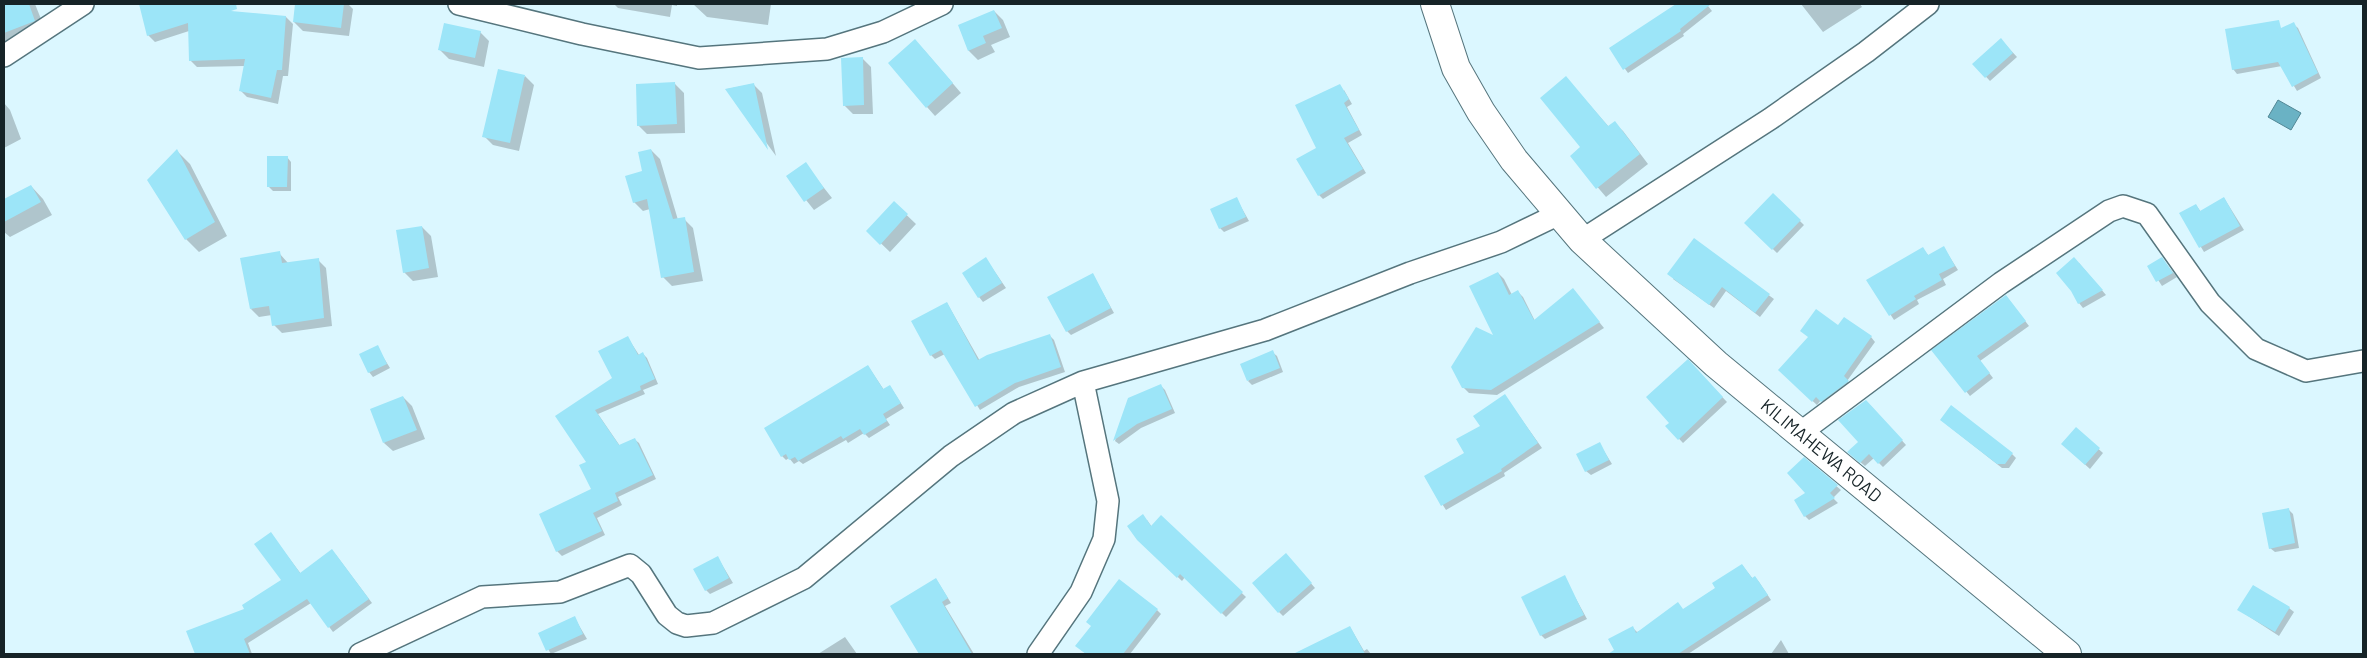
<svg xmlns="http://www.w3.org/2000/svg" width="2367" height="658" font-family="Barlow,sans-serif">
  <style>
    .water { fill: #6ab2c4; stroke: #518795 }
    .shadow { fill: #0003 }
    .building { fill: #9ce5f8 }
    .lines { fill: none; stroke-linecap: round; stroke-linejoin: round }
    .street-casing { stroke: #55757d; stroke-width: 24 }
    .secondary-casing { stroke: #55757d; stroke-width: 30 }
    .street { stroke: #fff; stroke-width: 21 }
    .secondary { stroke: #fff; stroke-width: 28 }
    .labels { text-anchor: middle; stroke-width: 4; stroke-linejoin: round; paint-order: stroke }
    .street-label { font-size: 18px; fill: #162327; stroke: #dbf7ff }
  </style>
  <rect width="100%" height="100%" fill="#dbf7ff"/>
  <path class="water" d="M2278 100 2301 113 2291 130 2268 117Z"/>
  <path class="shadow" d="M4 4H35L47 34 11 48 4 40Z
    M140 4H230V12L286 17 293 24 288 76H283L278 104 247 97 241 91 245 66 197 67 190 60 189 31 155 42 148 35Z
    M296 4H348L353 9 349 36 303 31 294 22Z
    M614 4H677V6L672 5 670 17 618 8Z
    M693 4H771L768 25 707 17Z
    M1679 4H1710L1708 6 1712 11 1683 34 1684 36 1628 73 1610 48Z
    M1801 4H1860L1862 7 1823 32Z
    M994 11 1003 20 1010 37 991 45 995 52 978 60 969 51 959 26Z
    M2293 24 2298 28 2321 78 2297 91 2282 66 2237 74 2233 69 2275 32Z
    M480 32 489 41 484 67 449 59 440 50Z
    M2005 44 2017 57 1990 81 1974 64Z
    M924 50 961 93 935 116 927 107Z
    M862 58 871 67 873 114H853L844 105Z
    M525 76 534 85 519 151 493 145 484 136Z
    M1566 78 1609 127 1614 123 1623 131 1648 164 1606 197 1571 156 1582 148Z
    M675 84 684 93 685 133 647 134 638 125Z
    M753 84 762 93 776 156 727 89Z
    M1344 90 1352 104 1347 107 1362 135 1348 143 1366 173 1323 199 1319 195 1317 148Z
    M4 103 10 110 21 139 4 148Z
    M651 150 660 159 678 220 684 219 693 228 703 281 672 286 663 277 650 209 643 211 634 202Z
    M177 151 190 164 227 236 199 252 186 239Z
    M287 157 291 162V191H273L269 187Z
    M805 164 832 198 814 210 787 176Z
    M31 186 43 199 52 215 10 237 4 232V202Z
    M1773 195 1804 225 1777 253 1746 223Z
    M1236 198 1249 221 1224 232 1220 228Z
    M2224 198 2244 230 2204 252 2181 214 2196 205 2201 212Z
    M894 203 916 224 890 252 868 231Z
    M422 227 431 236 438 277 413 281 404 272Z
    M1694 240 1774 299 1760 317 1726 291 1714 308 1673 279Z
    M1944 248 1958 270 1943 279 1946 285 1917 300 1919 304 1894 320 1868 280 1923 249 1929 256Z
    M279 253 288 263 318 260 326 268 332 326 282 333 274 325 272 315 259 317 251 309Z
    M986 259 1006 288 983 302 979 297Z
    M2162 259 2177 277 2162 286 2149 266Z
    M2079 263 2106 295 2083 308 2079 303Z
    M1498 273 1504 279 1512 295 1518 292 1523 297 1535 321 1578 296 1604 328 1497 395 1469 393 1463 387 1495 338Z
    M1093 275 1114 313 1071 335 1067 331Z
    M2006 296 2029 326 1980 361 1993 378 1970 396 1933 351Z
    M947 303 980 361 1050 336 1054 340 1065 372 1019 387 980 410 945 354 935 359 931 355Z
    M1838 327 1871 337 1875 342 1847 381 1852 386 1826 405 1821 400 1817 405 1779 370Z
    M628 338 639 355 643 354 647 358 658 384 643 390 645 394 598 414 620 446 634 439 639 443 656 479 618 497 622 505 597 518 605 535 562 556 557 551 593 490 588 462 557 417 614 378Z
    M377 347 390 368 373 377 369 372Z
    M1272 352 1277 356 1283 372 1252 385 1248 381Z
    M1688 361 1727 402 1683 443 1667 426 1670 423Z
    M868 366 884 390 890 386 904 408 886 419 890 425 869 438 864 433 848 443 846 440 803 464 799 461 794 464 789 458 786 460 782 456Z
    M1161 386 1165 390 1175 413 1141 428 1119 444 1115 441 1129 399Z
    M1505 396 1542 448 1504 473 1505 476 1446 510 1425 477 1465 454 1481 426Z
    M403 397 412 406 425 439 393 451 384 443Z
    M1870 405 1906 445 1883 467 1874 458 1865 466 1853 456 1860 442Z
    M1946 424 2012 454 2016 458 2009 468H2002Z
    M2076 429 2103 453 2090 469 2067 448Z
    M1599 443 1612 464 1591 475 1586 471Z
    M1804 459 1841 490 1833 498 1838 503 1809 520 1805 516 1807 493Z
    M2288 509 2293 514 2299 548 2275 552 2270 548Z
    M1161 517 1246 597 1226 617 1185 577 1182 581 1138 539 1147 520 1152 527Z
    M271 534 301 574 336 555 372 603 333 632 311 603 248 643 252 654H196L188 632 246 610 283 581Z
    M718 558 733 583 710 594 706 590Z
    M1290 559 1315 588 1283 616 1279 612Z
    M1742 565 1753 579 1755 577 1759 582 1771 600 1688 654H1617L1610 640 1633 628 1637 632 1683 610 1716 588Z
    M1564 577 1587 619 1545 639 1541 635Z
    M936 579 951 603 945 606 974 654H920L892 607Z
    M2289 608 2294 612 2279 636 2239 610Z
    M1157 610 1161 614 1130 654H1087L1081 650Z
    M574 617 587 639 551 654 539 634Z
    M1350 627 1364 651 1367 649 1371 654H1321L1316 644Z
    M845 637 857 654H818Z
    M1781 640 1789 654H1771Z"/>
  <path class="building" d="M4 4H29L35 21 4 33Z
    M139 4H236L237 9 231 11 286 16 282 70H277L271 98 239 91 245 59 189 61 188 23 147 36Z
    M295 4H344L341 28 293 22Z
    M1676 4H1711L1680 29 1681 31 1623 70 1609 48Z
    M994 10 1002 28 983 36 986 43 968 51 958 25Z
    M2279 20 2281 28 2294 22 2318 73 2292 87 2278 62 2232 70 2225 29Z
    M444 23 481 31 475 58 438 50Z
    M2001 38 2013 53 1985 78 1972 64Z
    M915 39 953 83 926 108 888 63Z
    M863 57 864 105 843 106 841 58Z
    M498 69 525 75 510 143 482 137Z
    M1566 76 1608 126 1615 121 1640 154 1596 189 1570 156 1580 147 1540 98Z
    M675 82 677 124 637 126 636 84Z
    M754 83 768 150 725 89Z
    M1340 84 1349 99 1344 103 1359 130 1344 138 1363 169 1318 196 1296 159 1316 148 1295 105Z
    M177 149 215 222 185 240 147 180Z
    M651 149 673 219 685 217 694 272 661 278 647 199 633 203 625 176 642 171 638 152Z
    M267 156H288L287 187H267Z
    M806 162 824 188 804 202 786 176Z
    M31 185 41 202 4 222V199Z
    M1773 193 1801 220 1772 250 1744 223Z
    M1237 197 1246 217 1219 229 1210 209Z
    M2224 197 2240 226 2199 248 2179 213 2196 204 2200 211Z
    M894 201 908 214 880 245 866 231Z
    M422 226 429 268 403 273 396 230Z
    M1694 238 1770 294 1755 313 1722 287 1709 305 1667 274Z
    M1944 246 1955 266 1939 274 1942 280 1914 296 1916 299 1889 316 1866 280 1923 247 1928 255Z
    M280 251 282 263 319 258 324 318 272 326 269 306 250 309 240 258Z
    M986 257 1002 283 978 298 962 273Z
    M2074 257 2103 290 2078 304 2071 291 2056 273Z
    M2162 257 2173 273 2156 282 2147 266Z
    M1498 272 1509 295 1518 290 1534 320 1573 288 1600 322 1491 390 1462 388 1451 367 1476 327 1493 335 1469 286Z
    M1093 273 1111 308 1066 332 1047 297Z
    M2006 295 2026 321 1977 356 1990 373 1965 393 1931 350Z
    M947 302 978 360 987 355 1050 334 1061 367 1015 383 975 407 941 350 930 356 911 321Z
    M1816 309 1838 325 1844 317 1872 336 1844 376 1849 381 1821 402 1816 397 1812 402 1778 370 1808 337 1800 331Z
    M628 336 638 355 643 352 655 379 640 386 641 390 595 410 619 445 635 438 653 475 615 493 618 501 593 513 602 531 556 552 539 514 591 489 579 465 586 462 555 416 612 378 598 351Z
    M378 345 387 364 368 373 359 354Z
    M1273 350 1280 368 1247 381 1240 364Z
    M1688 359 1723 397 1678 440 1665 426 1669 423 1646 397Z
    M868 365 883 389 890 385 901 403 883 414 887 421 864 435 860 429 843 439 841 436 798 461 795 457 789 460 786 454 781 457 764 428Z
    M1161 384 1172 409 1137 424 1113 441 1128 398Z
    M1505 394 1538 443 1501 469 1502 471 1441 506 1424 476 1464 453 1456 439 1480 426 1473 416Z
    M403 396 417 430 383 443 370 409Z
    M1866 400 1903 440 1878 464 1869 454 1860 463 1847 452 1858 442 1838 420Z
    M1951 405 2013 453 2005 464H1997L1940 420Z
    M2076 427 2100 448 2085 465 2061 444Z
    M1600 442 1609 460 1585 472 1576 454Z
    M1804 457 1838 485 1830 493 1835 498 1804 517 1794 500 1805 493 1787 473Z
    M2289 508 2295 543 2269 549 2262 513Z
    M1143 514 1151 526 1161 515 1243 592 1221 614 1180 574 1177 578 1137 540 1127 526Z
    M271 532 300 573 332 549 369 599 328 628 307 599 244 639 250 654H195L186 631 244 609 242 605 281 580 254 544Z
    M1286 553 1312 583 1278 613 1252 583Z
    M718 556 729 578 705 591 693 569Z
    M1742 564 1752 578 1755 576 1768 595 1678 654H1608L1614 650 1608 639 1633 626 1636 633 1678 602 1683 609 1715 588 1712 583Z
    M1565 575 1584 615 1540 636 1521 597Z
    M936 578 948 598 942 602 972 654H919L890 606Z
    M1119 579 1158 609 1123 654H1086L1075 646 1091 626 1086 622Z
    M2253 585 2290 607 2275 632 2237 610Z
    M575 616 583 634 546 651 538 633Z
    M1350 626 1365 654H1293Z"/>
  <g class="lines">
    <defs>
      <path id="street" d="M459 4 582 34 699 58 827 49 883 32 942 4
        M4 56 83 4
        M1582 240 1770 119 1866 52 1928 4
        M1800 433 2001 283 2109 211 2123 206 2147 214 2210 303 2256 349 2306 371 2363 361
        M360 654 482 597 560 592 630 565 641 574 667 615 677 623 686 626 713 623 804 578 951 456 1014 413 1083 382 1265 330 1410 273 1501 242 1561 213
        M1038 654 1081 592 1104 539 1108 501 1083 382"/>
      <g id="secondary">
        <path id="s1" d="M1435 4 1456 68 1481 112 1514 160 1582 240 1716 364 2067 654"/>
      </g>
    </defs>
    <use href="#street" class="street-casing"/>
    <use href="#secondary" class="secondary-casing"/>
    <use href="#street" class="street"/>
    <use href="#secondary" class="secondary"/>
  </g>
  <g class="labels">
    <g class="street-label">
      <text dy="6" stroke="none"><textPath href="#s1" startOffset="600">KILIMAHEWA ROAD</textPath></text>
    </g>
  </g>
  <rect width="2367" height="658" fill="none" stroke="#162327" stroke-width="10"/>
</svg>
